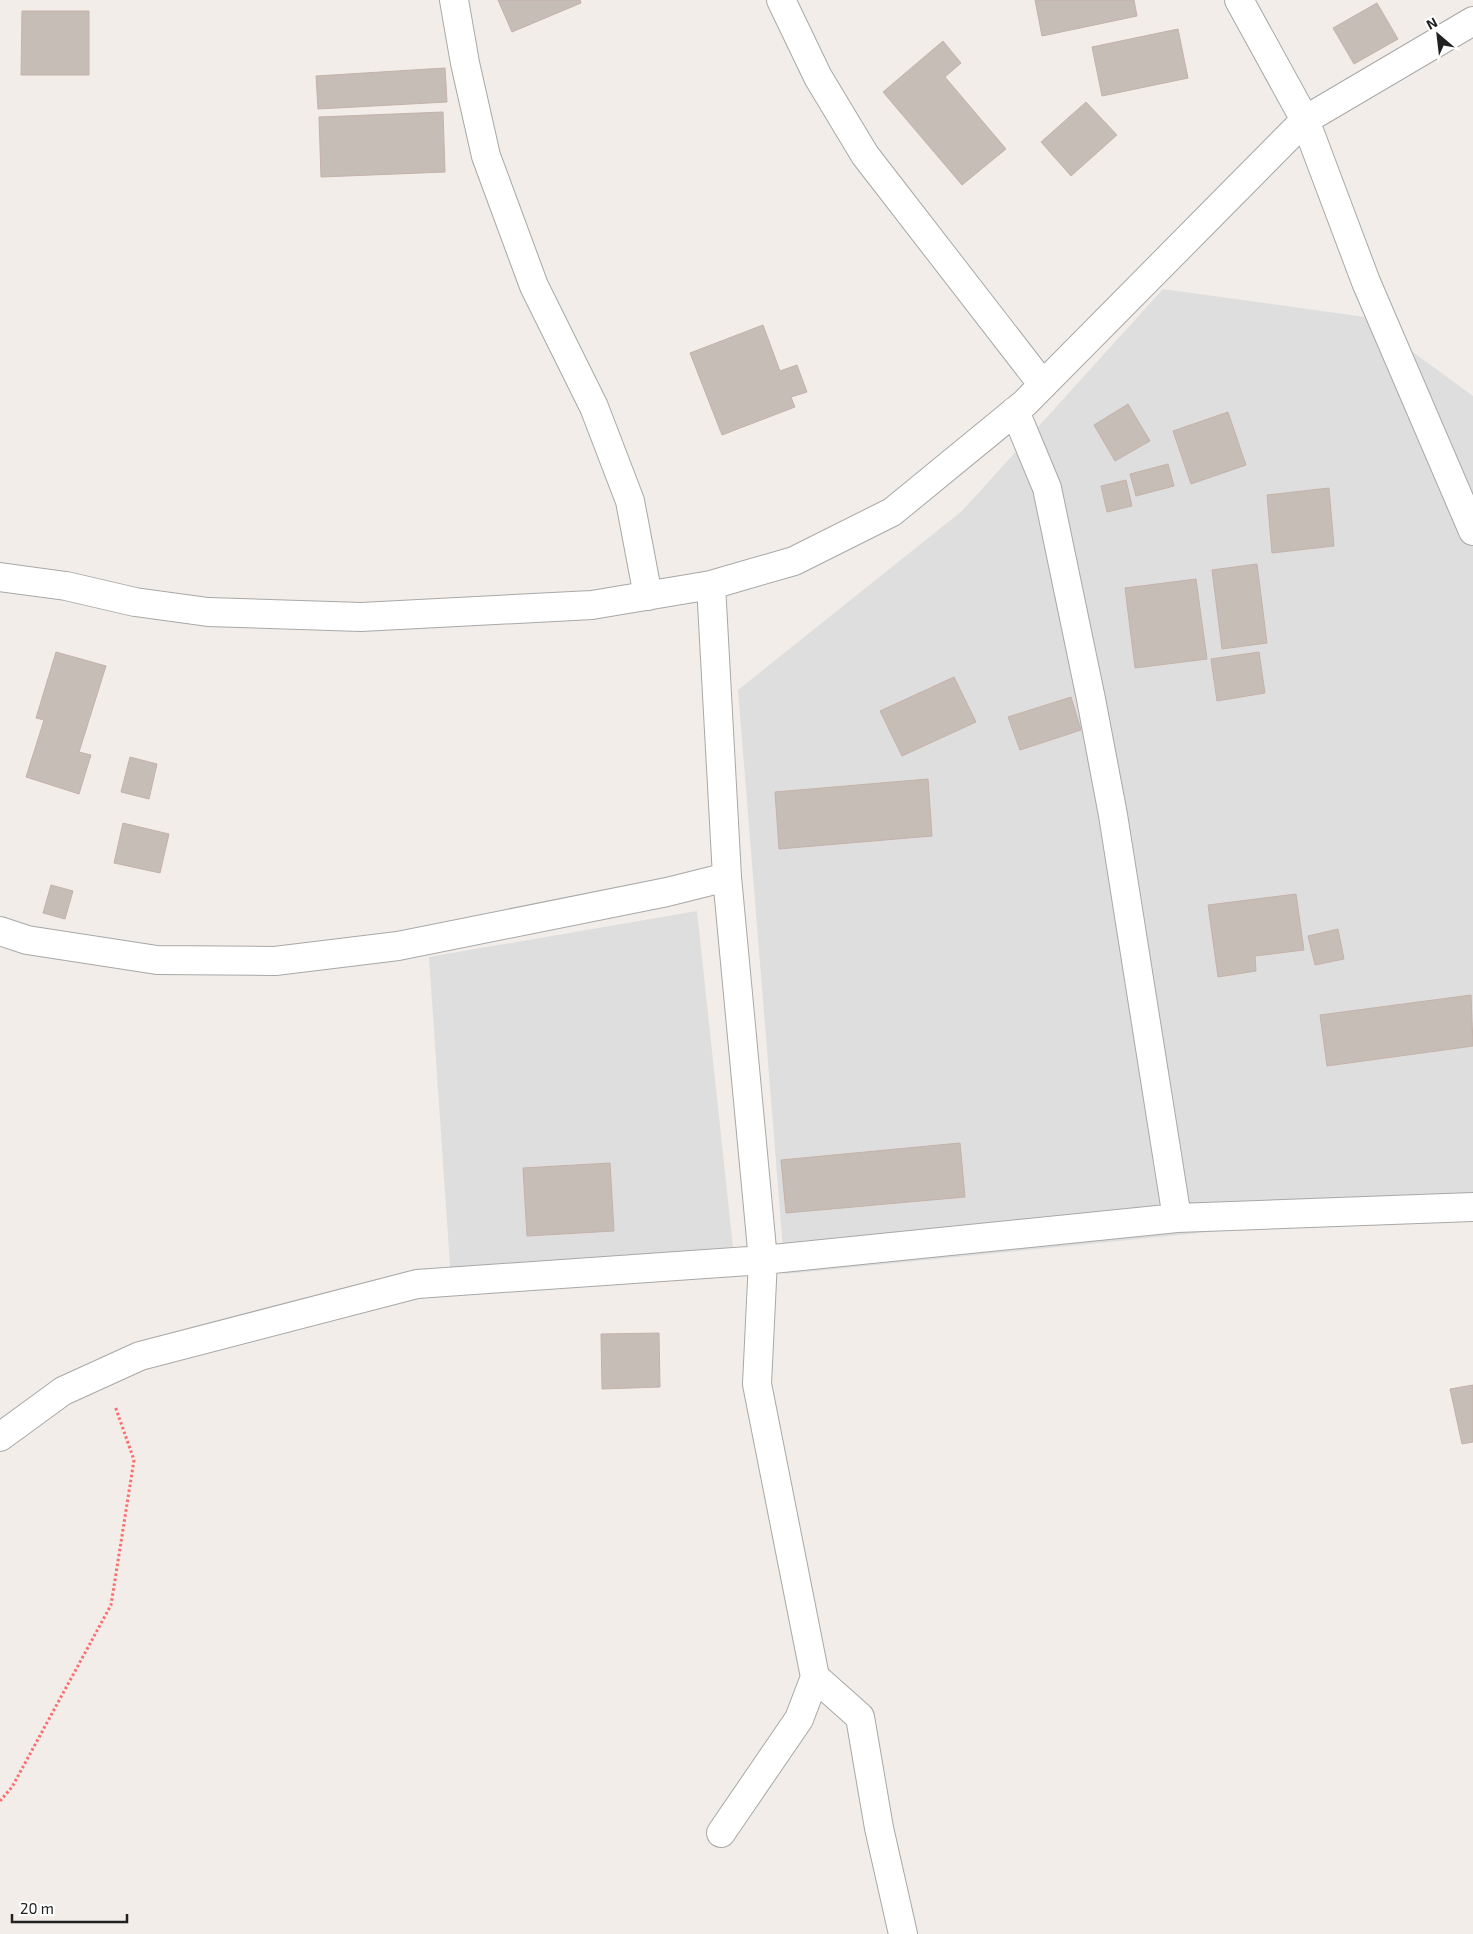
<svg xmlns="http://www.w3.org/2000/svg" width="1473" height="1934" font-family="'Exo 2',sans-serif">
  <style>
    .residential { fill: #dfdede }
    .building { fill: #c7bdb7; stroke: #c4b2aa }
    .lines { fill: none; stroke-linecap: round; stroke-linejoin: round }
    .minor-casing { stroke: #a8a8a8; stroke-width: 30 }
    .path { stroke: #fd6e6e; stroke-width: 3; stroke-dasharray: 2.5 2.5; stroke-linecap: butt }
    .minor { stroke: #fff; stroke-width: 28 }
  </style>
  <rect width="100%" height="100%" fill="#f2ede8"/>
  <path class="residential" d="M1163 289 1365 317 1473 396V1206L785 1274 738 690 962 511Z
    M697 911 735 1266 452 1295 429 957Z"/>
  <path class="building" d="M498 0H580L581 3 512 32Z
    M1035 0H1134L1137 16 1042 36Z
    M1377 3 1398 39 1354 64 1333 28Z
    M22 11H89V75H21Z
    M1178 29 1188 78 1102 96 1092 47Z
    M943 41 961 63 945 77 1006 149 962 185 883 92Z
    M445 68 447 102 318 109 316 76Z
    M1086 102 1117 135 1071 176 1041 142Z
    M443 112 445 172 321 177 319 117Z
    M763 325 780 371 797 365 807 392 791 397 795 407 722 435 690 353Z
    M1128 404 1150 441 1115 461 1094 425Z
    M1228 412 1246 465 1191 484 1173 431Z
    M1168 464 1174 486 1136 496 1130 474Z
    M1126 480 1132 506 1107 512 1101 486Z
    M1329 488 1334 546 1272 553 1267 495Z
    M1257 564 1267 643 1222 649 1212 570Z
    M1196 579 1207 659 1135 668 1125 588Z
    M56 652 106 666 79 752 91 755 79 794 26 777 44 720 36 718Z
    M1259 652 1265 693 1217 701 1211 659Z
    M954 677 976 722 902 756 880 711Z
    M1071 697 1081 730 1020 750 1008 717Z
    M130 757 157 764 149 799 121 792Z
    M928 779 932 836 779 849 775 792Z
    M123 823 169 834 160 873 114 863Z
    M51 885 73 891 65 919 43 913Z
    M1296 894 1304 950 1255 956 1256 971 1218 977 1208 905Z
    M1338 929 1344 959 1315 965 1308 936Z
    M1471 995 1473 1046 1327 1066 1320 1015Z
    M960 1143 965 1197 786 1213 781 1160Z
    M610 1163 614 1231 527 1236 523 1168Z
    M659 1333 660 1387 602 1389 601 1334Z
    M1473 1385V1442L1462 1444 1450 1389Z"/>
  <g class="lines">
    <defs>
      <path id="minor" d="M454 0 465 63 486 156 534 286 594 407 630 501 648 596
        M781 0 818 77 865 155 1043 385
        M1239 0 1305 120 1366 282 1473 531
        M1015 411 1047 488 1091 699 1113 815 1177 1218
        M0 577 66 586 135 602 208 612 361 617 592 605 711 585 794 561 892 512 1025 403 1305 120 1473 21
        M711 585 727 877 763 1260 757 1384 815 1677 860 1717 879 1828 903 1934
        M0 931 27 940 157 960 275 961 398 946 667 892 727 877
        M0 1437 63 1391 140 1356 417 1284 763 1260 1177 1218 1473 1207
        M721 1833 799 1719 815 1677"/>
    </defs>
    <use href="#minor" class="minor-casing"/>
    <path class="path" d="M0 1801 12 1787 111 1605 134 1460 115 1406"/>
    <use href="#minor" class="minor"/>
  </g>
  <g transform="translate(1438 35) rotate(332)" stroke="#ffffff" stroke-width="4" paint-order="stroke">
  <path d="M0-4L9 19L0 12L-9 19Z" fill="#212121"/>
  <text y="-8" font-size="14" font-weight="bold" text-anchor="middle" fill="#212121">N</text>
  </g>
  <path d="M12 1914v8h115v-8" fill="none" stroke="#212121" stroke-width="2.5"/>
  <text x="20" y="1914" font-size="15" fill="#212121" stroke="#ffffff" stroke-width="4" paint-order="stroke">20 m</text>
</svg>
